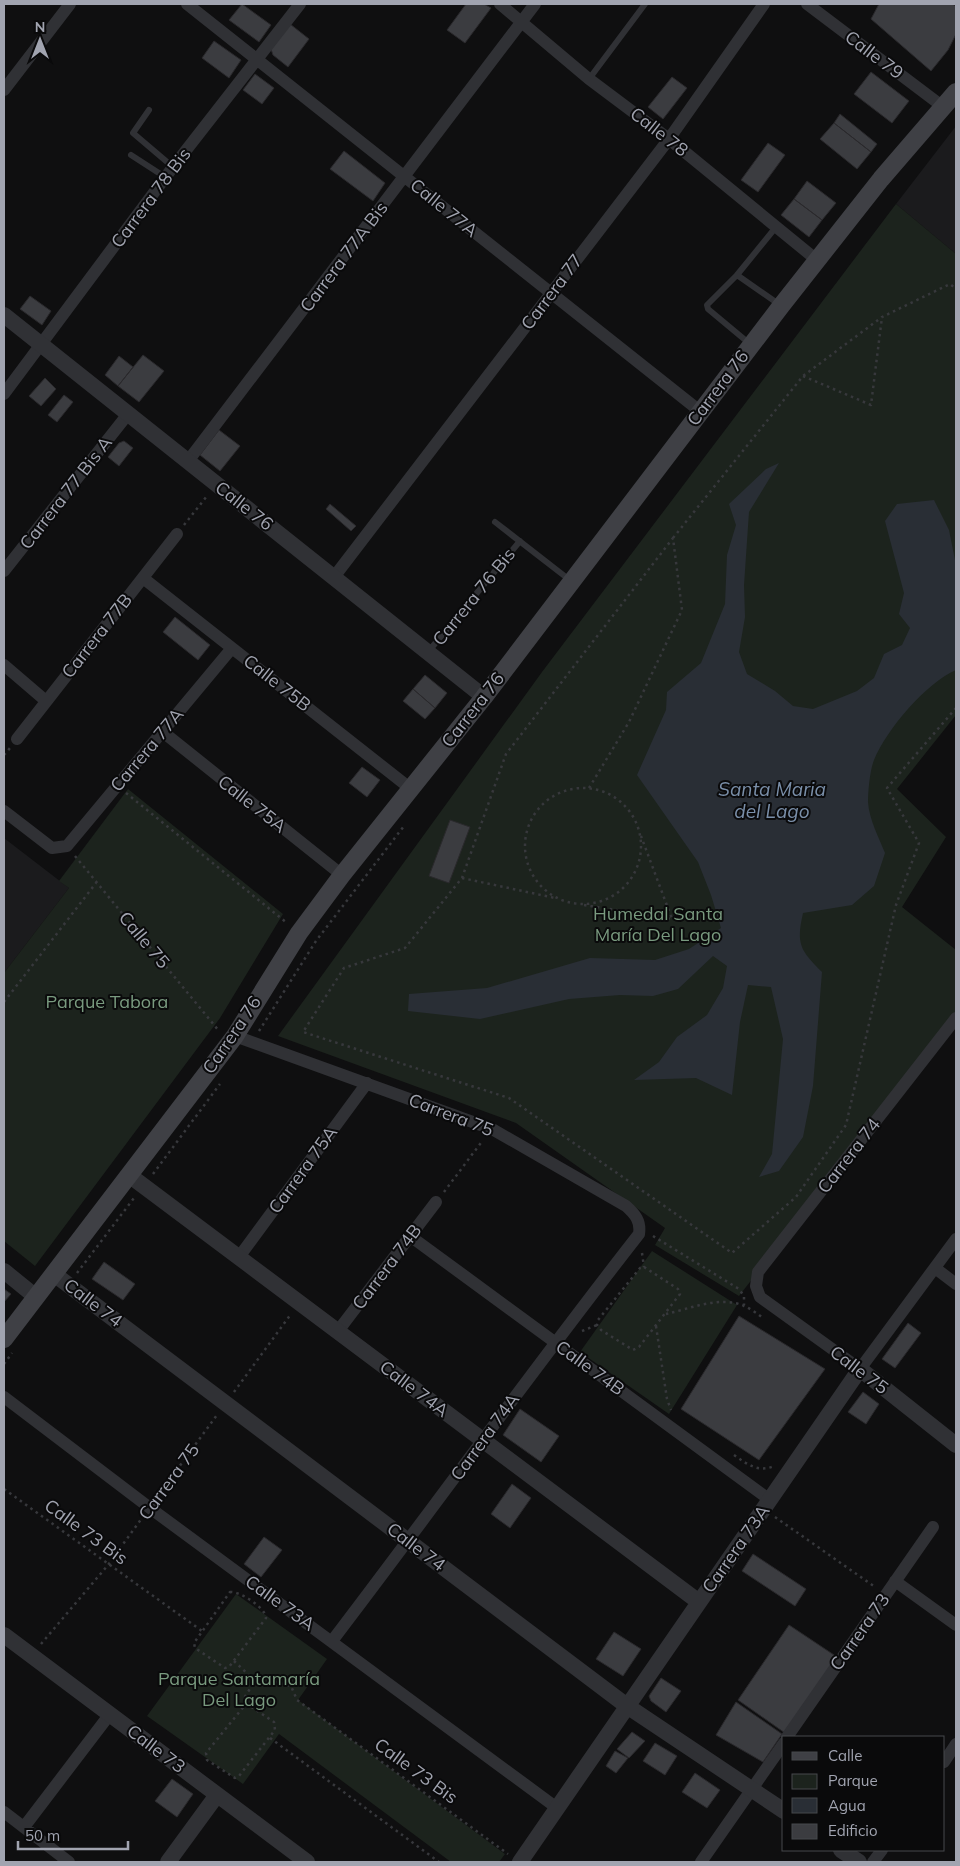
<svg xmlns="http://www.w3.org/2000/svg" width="960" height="1866" font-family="Mulish,sans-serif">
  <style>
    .built { fill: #1b1b1d }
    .green { fill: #1c231d }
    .water { fill: #292e35 }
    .building { fill: #3b3c40; stroke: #2a292c }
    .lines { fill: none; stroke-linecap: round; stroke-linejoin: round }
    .path { stroke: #37383c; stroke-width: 2.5; stroke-dasharray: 2.5 4; stroke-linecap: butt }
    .service { stroke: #303135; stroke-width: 6 }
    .minor { stroke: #303135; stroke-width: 12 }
    .tertiary { stroke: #303135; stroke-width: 16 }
    .secondary { stroke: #3f4045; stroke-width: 18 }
    .labels { text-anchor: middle; stroke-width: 4; stroke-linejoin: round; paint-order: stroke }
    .street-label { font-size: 18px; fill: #a1a4b0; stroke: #0a0a0b }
    .park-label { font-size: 18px; fill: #799a7f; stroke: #0a0a0b }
    .water-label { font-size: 19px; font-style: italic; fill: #7a8fa9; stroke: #0a0a0b }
  </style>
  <rect width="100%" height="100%" fill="#0f0f10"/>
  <path class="built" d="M956 126V254L896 204Z
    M4 838 69 888 4 973Z"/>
  <path class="green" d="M896 204 956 254V715L897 789 946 837 902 907 956 950V1017L739 1296 655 1245 665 1228 516 1123 278 1036 542 672Z
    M128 789 283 914 220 1018 35 1266 4 1241V973L69 888 59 881Z
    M652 1251 737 1305 669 1414 580 1352Z
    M236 1594 327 1659 298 1700 505 1854 499 1862H451L279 1734 243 1784 147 1716Z"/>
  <path class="water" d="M779 463 749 512 744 585 745 617 739 652 747 674 775 691 793 706 813 709 857 691 874 678 884 654 902 645 910 628 899 614 904 593 885 521 897 504 934 500 949 530 956 565V670C926 683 887 729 874 760 870 770 868 791 868 802 869 819 879 838 885 853L874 886 852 905 803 913C796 944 800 950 822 972L813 1086 803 1137 779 1171 759 1177 772 1154 783 1039 771 987 748 985 740 1022 732 1095 696 1078 634 1080 659 1062 677 1037 707 1015 723 988 727 966 713 956 678 989 653 996 620 995 569 999 480 1019 408 1011 409 994 487 988 590 958 655 960 689 949 721 928 711 895 698 862 637 775 666 710 667 692 701 663 725 604 727 555 736 525 729 504 766 469Z"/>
  <path class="building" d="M242 4 271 25 259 42 229 20Z
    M466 4H484L491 8 465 43 447 30Z
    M879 4H952L956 6V34L948 50 931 71 871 19Z
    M290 24 309 39 288 67 273 55 271 49Z
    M214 41 241 60 229 78 202 58Z
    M871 72 909 101 892 123 854 94Z
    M255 74 274 88 262 104 243 90Z
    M672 77 687 88 663 119 648 107Z
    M840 114 877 144 871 152 834 123Z
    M834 123 871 152 857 169 820 139Z
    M768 143 785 155 758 192 741 180Z
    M344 151 385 183 373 201 330 169Z
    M807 181 836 203 822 220 794 199Z
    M794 199 822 220 809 237 781 215Z
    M30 296 51 311 42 325 20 309Z
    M143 355 164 371 139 402 118 386Z
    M119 356 133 367 118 386 105 375Z
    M45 378 56 389 41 406 29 396Z
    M64 395 73 402 57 422 48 415Z
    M219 430 240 446 220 471 200 455Z
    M124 441 133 448 119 466 108 457 119 443Z
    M330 504 356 526 351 531 326 509Z
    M175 617 210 645 198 660 163 632Z
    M425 675 447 693 435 708 413 689Z
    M413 689 435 708 425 719 403 701Z
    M362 767 380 780 367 797 349 783Z
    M450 820 470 827 449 883 429 876Z
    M104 1262 135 1284 123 1300 92 1279Z
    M4 1289 11 1294 4 1302Z
    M739 1316 825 1369 759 1460 681 1409Z
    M908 1323 921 1333 895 1368 882 1359Z
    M863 1392 879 1404 866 1424 848 1412Z
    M520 1409 559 1436 541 1462 503 1435Z
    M512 1484 531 1498 510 1528 491 1514Z
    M264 1537 282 1550 261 1577 244 1564Z
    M753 1554 806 1589 795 1606 742 1571Z
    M789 1625 837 1657 785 1733 738 1700Z
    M614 1632 641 1649 623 1676 596 1659Z
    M661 1678 681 1691 666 1712 651 1701 649 1696Z
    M736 1702 782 1734 763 1762 716 1735Z
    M632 1732 645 1741 629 1758 617 1749Z
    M655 1743 677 1756 665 1775 643 1761Z
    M615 1751 628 1758 616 1773 606 1766Z
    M695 1773 720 1790 707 1808 682 1792Z
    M172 1779 193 1794 177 1817 155 1801Z"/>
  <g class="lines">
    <path class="path" d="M803 376 871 405 882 317
      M184 525 207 496
      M673 538 803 376 882 317 950 284 956 289
      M4 755 10 748
      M525 846a58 58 0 1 1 116 0a58 58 0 1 1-116 0Z
      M589 788 629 722 682 610 673 538 506 754 462 878 405 948 344 968 303 1032 509 1098 732 1253 796 1197 846 1125 896 905 919 843 887 788 956 708
      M126 793 287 923
      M75 856 219 1031
      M462 878 555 898
      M584 905 672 919 641 836
      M4 1002 96 883
      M259 1031 316 941 404 826
      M153 1174 220 1084
      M444 1192 483 1140
      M653 1236 739 1289 744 1296V1305
      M642 1253 644 1267
      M644 1267 678 1289 680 1294 639 1347 633 1350 601 1330 597 1325 598 1320 640 1268Z
      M77 1273 134 1198
      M666 1314C689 1309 721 1295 744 1306 751 1309 758 1314 764 1319
      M656 1326 667 1399 671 1410
      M582 1331 597 1325
      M4 1364 12 1353
      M234 1392 291 1314
      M734 1455C747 1464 758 1473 774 1466
      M4 1489 202 1631
      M157 1497 217 1415
      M775 1517 875 1587
      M230 1592C240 1591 266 1608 266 1618L229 1667 225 1668 195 1648 194 1643Z
      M41 1644 108 1565 142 1518
      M234 1661 255 1681 244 1698 245 1705
      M255 1681 276 1682 291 1686 297 1700 508 1854
      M245 1705 250 1706 274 1722 275 1730 239 1776 235 1778 207 1760 206 1753Z
      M270 1738 439 1862"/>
    <path class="service" d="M589 79 645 4
      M149 110 133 133 173 167
      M131 155 165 177
      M737 275 776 227
      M750 344 708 309 707 305 737 275 780 305
      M495 522 571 581
      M428 652 520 541"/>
    <path class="minor" d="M187 4 701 412
      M500 4 589 79 669 139 818 261
      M807 4 942 106
      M4 90 70 4
      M4 394 173 167 300 4
      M188 461 535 4
      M4 571 128 414
      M334 577 669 139 764 4
      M143 578 411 789
      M4 665 46 701
      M163 732 342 875
      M17 739 177 534
      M4 811 52 848 67 846 232 648
      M956 1018 758 1272 756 1286 760 1297 860 1369 956 1239
      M235 1036 492 1129 626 1206C635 1214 641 1221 639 1234 534 1368 435 1506 332 1641
      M410 1236 770 1500
      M239 1257 367 1083
      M935 1268 956 1284
      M338 1331 436 1202
      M4 1397 150 1508 557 1808
      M895 1581 956 1625
      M787 1737 933 1527
      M944 1762 956 1744
      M4 1812 69 1862
      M24 1827 110 1714
      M701 1862 784 1743
      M873 1862 882 1850"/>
    <path class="tertiary" d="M4 315 484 697
      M129 1175 699 1602
      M4 1271 36 1297
      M54 1274 627 1706 784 1811
      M4 1635 307 1862
      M841 1850 859 1862
      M168 1862 217 1795
      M520 1862 860 1369 956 1445"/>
    <path class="secondary" d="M4 1339 235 1036 299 933 342 875 484 697 781 306 881 179 956 92"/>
  </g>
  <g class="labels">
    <g class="street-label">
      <text transform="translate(874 55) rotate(37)" y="6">Calle 79</text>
      <text transform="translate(659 132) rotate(38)" y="6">Calle 78</text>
      <text transform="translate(151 198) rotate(-53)" y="6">Carrera 78 Bis</text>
      <text transform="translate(444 208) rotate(39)" y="6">Calle 77A</text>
      <text transform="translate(344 257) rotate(-53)" y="6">Carrera 77A Bis</text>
      <text transform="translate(552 292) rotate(-53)" y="6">Carrera 77</text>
      <text transform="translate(718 388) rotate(-53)" y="6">Carrera 76</text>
      <text transform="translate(66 493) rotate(-52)" y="6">Carrera 77 Bis A</text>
      <text transform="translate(244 506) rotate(38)" y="6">Calle 76</text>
      <text transform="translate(474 597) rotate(-51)" y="6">Carrera 76 Bis</text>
      <text transform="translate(97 636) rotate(-52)" y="6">Carrera 77B</text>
      <text transform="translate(277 683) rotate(38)" y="6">Calle 75B</text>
      <text transform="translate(473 710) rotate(-52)" y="6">Carrera 76</text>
      <text transform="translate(147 750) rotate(-50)" y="6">Carrera 77A</text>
      <text transform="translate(252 804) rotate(38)" y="6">Calle 75A</text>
      <text transform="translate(144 940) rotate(50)" y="6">Calle 75</text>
      <text transform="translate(232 1035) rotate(-56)" y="6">Carrera 76</text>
      <text transform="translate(451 1115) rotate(21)" y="6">Carrera 75</text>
      <text transform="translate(849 1156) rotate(-52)" y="6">Carrera 74</text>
      <text transform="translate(303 1170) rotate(-54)" y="6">Carrera 75A</text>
      <text transform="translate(387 1267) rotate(-53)" y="6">Carrera 74B</text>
      <text transform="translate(93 1303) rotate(37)" y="6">Calle 74</text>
      <text transform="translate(590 1368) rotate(36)" y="6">Calle 74B</text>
      <text transform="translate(859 1370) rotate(37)" y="6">Calle 75</text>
      <text transform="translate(414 1389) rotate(37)" y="6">Calle 74A</text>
      <text transform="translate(485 1437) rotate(-54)" y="6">Carrera 74A</text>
      <text transform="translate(169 1482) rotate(-54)" y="6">Carrera 75</text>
      <text transform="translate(86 1532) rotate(36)" y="6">Calle 73 Bis</text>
      <text transform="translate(416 1547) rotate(37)" y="6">Calle 74</text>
      <text transform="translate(736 1549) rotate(-55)" y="6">Carrera 73A</text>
      <text transform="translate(280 1603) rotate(36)" y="6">Calle 73A</text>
      <text transform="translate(860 1632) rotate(-55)" y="6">Carrera 73</text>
      <text transform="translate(156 1749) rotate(37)" y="6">Calle 73</text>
      <text transform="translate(416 1771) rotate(36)" y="6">Calle 73 Bis</text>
    </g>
    <g class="park-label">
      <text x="658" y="920">Humedal Santa<tspan x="658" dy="21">María Del Lago</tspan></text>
      <text x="107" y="1008">Parque Tabora</text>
      <text x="239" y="1685">Parque Santamaría<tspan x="239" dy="21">Del Lago</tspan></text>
    </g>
    <g class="water-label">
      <text x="772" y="796">Santa Maria<tspan x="772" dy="22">del Lago</tspan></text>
    </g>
  </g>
  <rect width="960" height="1866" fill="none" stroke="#a1a4b0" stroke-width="10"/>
  <rect x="782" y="1736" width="162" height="115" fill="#0a0a0b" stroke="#46484d"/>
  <rect x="792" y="1752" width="25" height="8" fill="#3f4045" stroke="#46484d"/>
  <text x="828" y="1761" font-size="15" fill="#a1a4b0">Calle</text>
  <rect x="792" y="1774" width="25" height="15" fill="#1c231d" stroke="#46484d"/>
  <text x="828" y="1786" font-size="15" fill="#a1a4b0">Parque</text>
  <rect x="792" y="1798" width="25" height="15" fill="#292e35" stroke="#46484d"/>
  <text x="828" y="1811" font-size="15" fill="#a1a4b0">Agua</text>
  <rect x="792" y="1824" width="25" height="15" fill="#3b3c40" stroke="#46484d"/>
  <text x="828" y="1836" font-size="15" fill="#a1a4b0">Edificio</text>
  <g transform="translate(40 40)" stroke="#0a0a0b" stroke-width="4" paint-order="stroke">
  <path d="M0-4L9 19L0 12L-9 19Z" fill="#a1a4b0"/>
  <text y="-8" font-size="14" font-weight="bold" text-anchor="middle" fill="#a1a4b0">N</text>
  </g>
  <path d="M18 1841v8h110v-8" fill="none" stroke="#a1a4b0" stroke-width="2.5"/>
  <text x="25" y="1841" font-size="15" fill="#a1a4b0" stroke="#0a0a0b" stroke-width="4" paint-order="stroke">50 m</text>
</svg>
